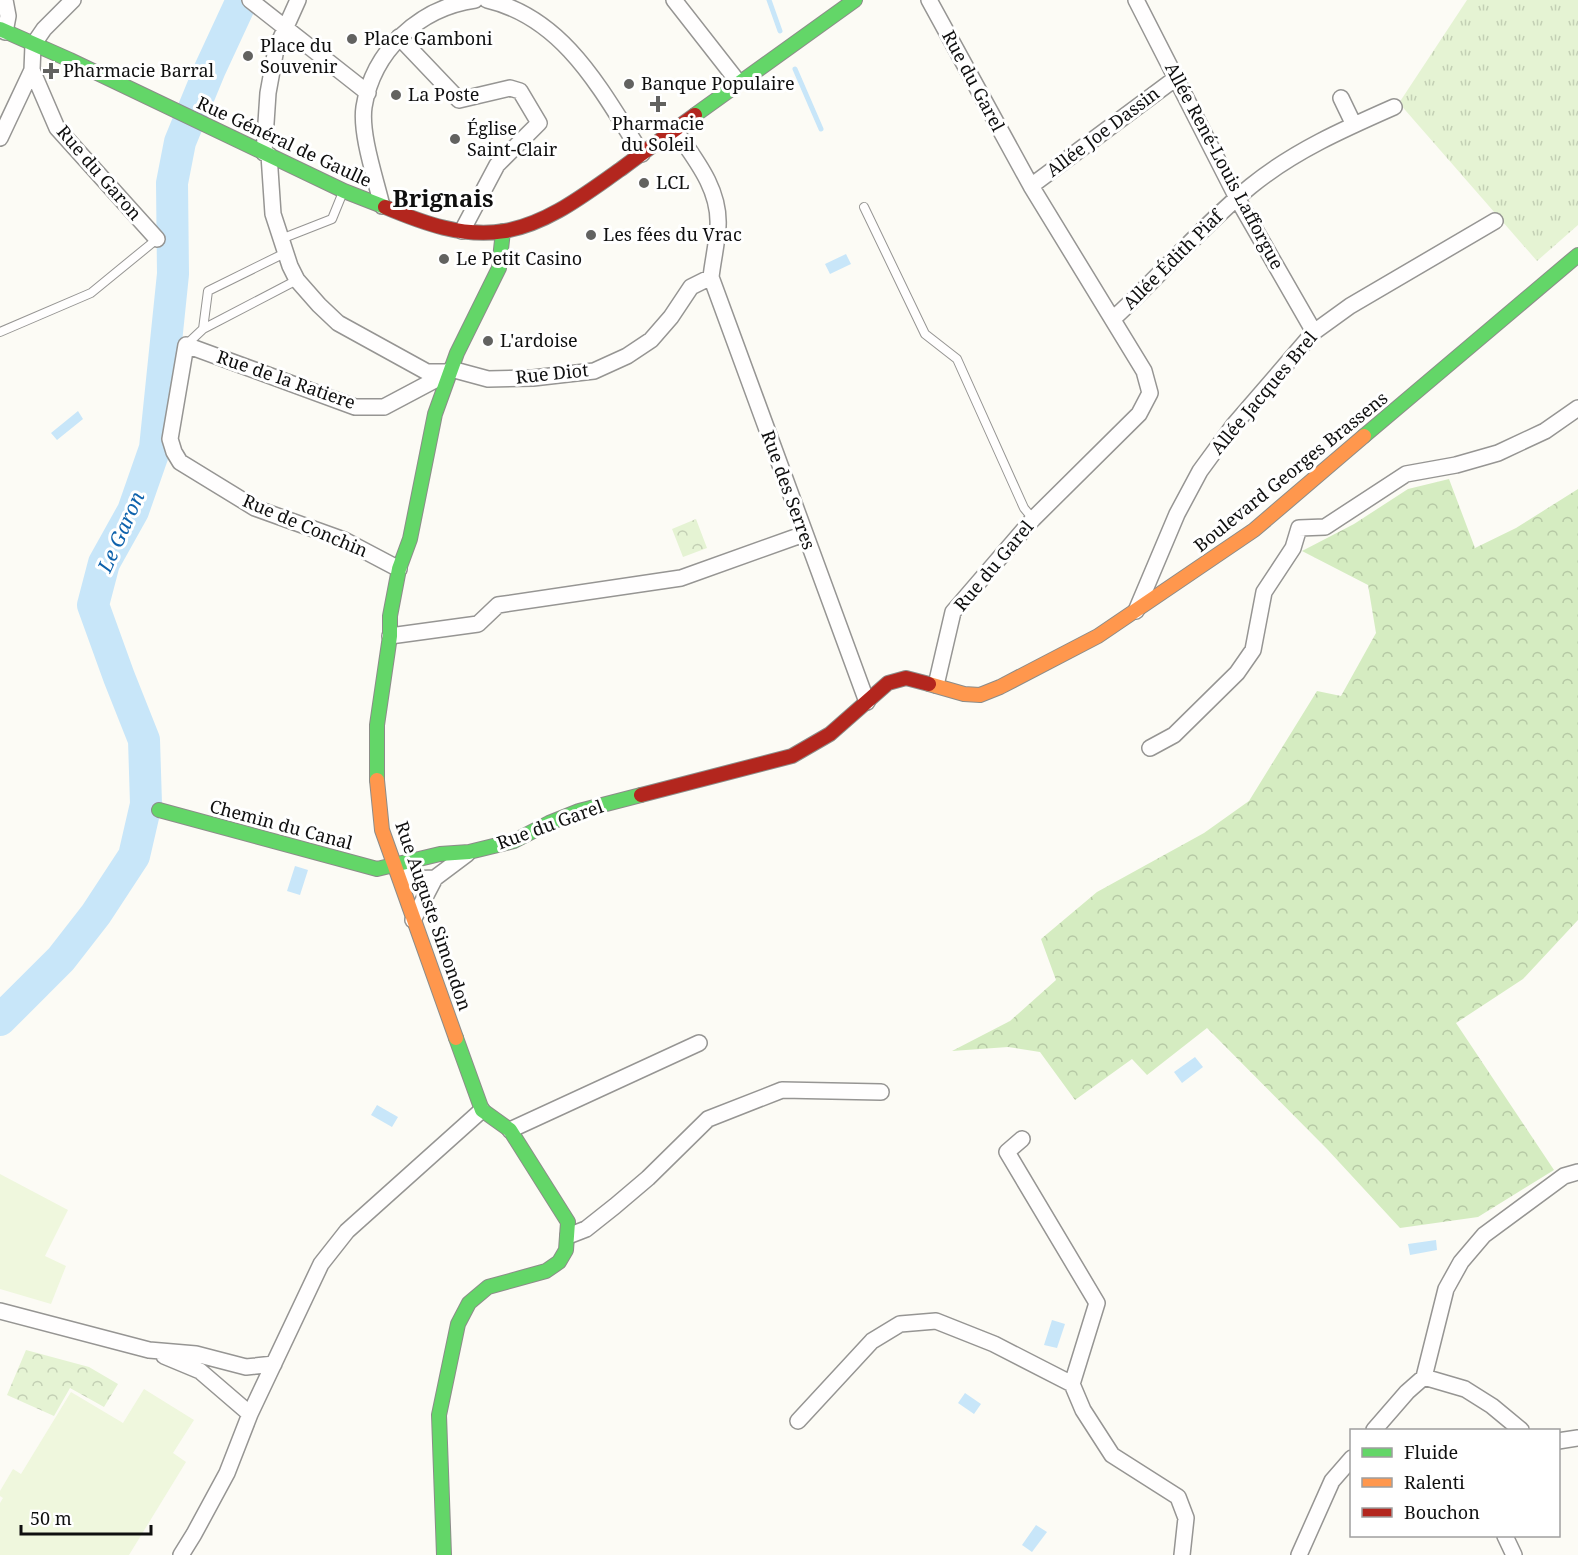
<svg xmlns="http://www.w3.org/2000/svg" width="1578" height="1555" font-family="'Noto Serif',serif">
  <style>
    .grass { fill: url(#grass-tufts) }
    .forest { fill: url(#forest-crowns) }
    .park { fill: url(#park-crowns) }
    .pitch { fill: #eff7dd }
    .water { fill: #c8e6f9 }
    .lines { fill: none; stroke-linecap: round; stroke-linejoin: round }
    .stream { stroke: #c8e6f9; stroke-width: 5 }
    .river { stroke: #c8e6f9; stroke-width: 32 }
    .lane-casing { stroke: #969593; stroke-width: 10 }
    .street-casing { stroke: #969593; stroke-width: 18 }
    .fast-casing { stroke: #8c8c89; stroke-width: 16 }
    .slow-casing { stroke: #8c8c89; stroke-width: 16 }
    .jam-casing { stroke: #8c8c89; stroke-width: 16 }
    .lane { stroke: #fffefe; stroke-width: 8 }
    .street { stroke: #fffefe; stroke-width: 15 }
    .fast { stroke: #63d668; stroke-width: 14 }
    .slow { stroke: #ff974d; stroke-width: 14 }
    .jam { stroke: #b3261e; stroke-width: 14 }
    .poi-dot { fill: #626260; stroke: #fff; stroke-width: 2 }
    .labels { text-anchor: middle; stroke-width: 6; stroke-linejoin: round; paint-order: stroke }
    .poi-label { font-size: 18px; fill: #0f0f0f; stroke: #fff; text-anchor: start }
    .street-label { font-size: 18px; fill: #0f0f0f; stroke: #fff }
    .water-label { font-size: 20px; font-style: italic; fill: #0e62ac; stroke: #fff }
    .district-label { font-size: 24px; font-weight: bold; fill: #0f0f0f; stroke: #fff }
  </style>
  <defs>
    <pattern id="grass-tufts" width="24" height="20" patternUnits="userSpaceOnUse" patternTransform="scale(1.5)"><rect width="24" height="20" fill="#e5f3d3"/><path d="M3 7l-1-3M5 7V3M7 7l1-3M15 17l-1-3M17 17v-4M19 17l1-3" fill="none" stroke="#c3cfb4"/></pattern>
    <pattern id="forest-crowns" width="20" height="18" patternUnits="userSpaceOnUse" patternTransform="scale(1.5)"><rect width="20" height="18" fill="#d5ecc1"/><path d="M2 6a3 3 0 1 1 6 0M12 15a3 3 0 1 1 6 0" fill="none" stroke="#b6c9a5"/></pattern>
    <pattern id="park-crowns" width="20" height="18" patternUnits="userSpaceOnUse" patternTransform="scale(1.5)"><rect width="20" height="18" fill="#e5f3d3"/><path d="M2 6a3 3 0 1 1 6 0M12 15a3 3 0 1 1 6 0" fill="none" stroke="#c3cfb4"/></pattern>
  </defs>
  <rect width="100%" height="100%" fill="#fcfbf5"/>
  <path class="grass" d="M1467 0H1578V225L1537 261 1399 103Z"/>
  <path class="forest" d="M1449 479 1475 548 1516 528 1578 489V920L1523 979 1456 1023 1554 1170 1478 1217 1400 1228 1327 1149 1207 1028 1147 1075 1132 1059 1075 1100 1040 1052 1008 1047 952 1051 1010 1021 1056 980 1041 939 1097 892 1204 833 1249 801 1317 691 1341 696 1376 633 1368 585 1302 551 1354 524 1408 489Z"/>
  <path class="park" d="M696 519 707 548 683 557 672 529Z
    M26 1350 89 1367 118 1384 104 1407 70 1388 54 1416 7 1395Z"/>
  <path class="pitch" d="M0 1174 68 1210 45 1256 66 1266 51 1304 0 1289Z
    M144 1389 194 1420 173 1453 186 1462 129 1555H0V1503L3 1498 0 1496V1491L13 1469 21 1474 71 1392 123 1423Z"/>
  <path class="water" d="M846 254 851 264 830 274 825 264Z
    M78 411 83 419 57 440 51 433Z
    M295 866 308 870 300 895 287 891Z
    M1195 1057 1203 1067 1182 1083 1174 1072Z
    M377 1105 398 1117 392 1127 371 1115Z
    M1436 1240 1437 1250 1410 1255 1408 1244Z
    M1052 1320 1065 1324 1057 1348 1044 1345Z
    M965 1393 981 1404 974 1414 958 1403Z
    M1036 1525 1047 1532 1032 1552 1022 1545Z"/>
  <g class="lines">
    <path class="stream" d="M769 0 780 31
      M795 69 821 129"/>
    <path class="river" d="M0 1020 61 959 96 914 134 856 146 804 144 740 119 677 93 605 104 563 133 511 155 448 173 274 172 183 180 142 210 69 242 0"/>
    <defs>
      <path id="lane" d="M864 207 925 334 957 359 1024 508 1033 519
        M281 239 332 219 343 192
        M285 253 208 291 203 329 297 280
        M0 332 91 293 157 239
        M186 345 203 329"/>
      <path id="street" d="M250 0 368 93
        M487 0C565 18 602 92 642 154
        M674 0 739 83
        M929 0 1031 186 1144 371 1150 393 1139 414 1033 519 953 612 936 685
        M1136 0 1237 198 1314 332
        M5 32 8 16 5 0
        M399 37 459 100 510 88 520 91 539 123 497 165 462 231
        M32 70 57 128 157 239
        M1341 98 1354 125
        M675 130C695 159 720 189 718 226 717 243 713 260 711 277L867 702
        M0 138 32 70 33 45 44 29 73 0
        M264 153 268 93 276 49 298 0
        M269 155 273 214 290 266 297 280 319 305 338 323 427 372H449
        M1031 186 1176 78
        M382 206C376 180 360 134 364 107 373 51 419 8 475 0
        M1113 319C1160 276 1201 227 1251 186 1294 151 1344 129 1394 107
        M451 369 488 379 533 378 594 371 627 356 651 340 671 317 691 287 711 277
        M399 569 344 540 255 508 180 462 174 452 170 439 186 345 355 407H384L450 372
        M1136 611 1177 514 1200 471 1233 426 1314 332 1350 306 1495 221
        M390 636 478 624 498 605 681 578 804 534
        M1150 748 1174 735 1237 673 1253 650 1264 592 1293 548 1299 528 1325 527 1406 474 1456 465 1498 453 1545 431 1578 408
        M395 867 409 879 435 878
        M413 920 435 878 467 854
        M510 1130 699 1043
        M1022 1139 1007 1152 1097 1303 1072 1384 1083 1410 1112 1455 1178 1497 1186 1518 1182 1555
        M568 1236 586 1229 615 1206 648 1178 708 1119 782 1090 881 1092
        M0 1311 149 1350 196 1354 246 1367 274 1364
        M164 1356 200 1371 250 1414
        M1424 1377 1446 1289 1461 1262 1484 1235 1564 1176 1578 1172
        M1424 1377 1465 1389 1492 1406 1521 1430
        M798 1421 872 1341 900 1324 936 1321 994 1344 1072 1384
        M1374 1430 1407 1392 1424 1377
        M1558 1441 1578 1438
        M1505 1536 1514 1555
        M181 1555 194 1534 227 1473 250 1414 321 1264 347 1231 482 1110
        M1299 1555 1332 1481 1352 1458"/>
      <path id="fast" d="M0 29 70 60 344 191 385 207
        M695 115 855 0
        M1364 436 1578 255
        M377 780V725L390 636V616L399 569 410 539 435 414 457 353 499 268 503 231
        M159 810 377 869 440 854 469 852 514 841 549 823 579 811 641 795
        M444 1555 439 1415 458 1324 469 1303 488 1287 546 1271 559 1262 566 1250 568 1222 510 1130 482 1110 456 1038"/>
      <path id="slow" d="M929 684 964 694 980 695 1000 687 1098 636 1254 530 1364 436
        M377 780 382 830 456 1038"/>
      <path id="jam" d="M385 207C423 223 463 238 505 231 549 223 585 194 621 169 645 151 670 133 695 115
        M641 795 792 756 830 734 888 683 906 678 929 684"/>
    </defs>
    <use href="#lane" class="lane-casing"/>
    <use href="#street" class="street-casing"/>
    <use href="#fast" class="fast-casing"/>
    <use href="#slow" class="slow-casing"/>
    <use href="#jam" class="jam-casing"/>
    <use href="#lane" class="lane"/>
    <use href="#street" class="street"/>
    <use href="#fast" class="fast"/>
    <use href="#slow" class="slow"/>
    <use href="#jam" class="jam"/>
  </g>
  <g class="poi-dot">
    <circle cx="352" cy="39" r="6"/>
    <circle cx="248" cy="56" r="6"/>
    <path d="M48 62h6v6h6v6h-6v6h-6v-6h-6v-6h6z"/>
    <circle cx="629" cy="84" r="6"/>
    <circle cx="396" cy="95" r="6"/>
    <path d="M655 95h6v6h6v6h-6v6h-6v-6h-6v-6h6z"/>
    <circle cx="455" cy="139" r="6"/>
    <circle cx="644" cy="183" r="6"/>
    <circle cx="591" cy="235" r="6"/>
    <circle cx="444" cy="259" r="6"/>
    <circle cx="488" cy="341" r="6"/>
  </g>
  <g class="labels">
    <g class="poi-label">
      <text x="364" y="45">Place Gamboni</text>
      <text x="260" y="52">Place du<tspan x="260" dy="21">Souvenir</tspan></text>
      <text x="63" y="77">Pharmacie Barral</text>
      <text x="641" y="90">Banque Populaire</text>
      <text x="408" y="101">La Poste</text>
      <text x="658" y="130" text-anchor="middle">Pharmacie<tspan x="658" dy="21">du Soleil</tspan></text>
      <text x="467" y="135">Église<tspan x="467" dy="21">Saint-Clair</tspan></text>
      <text x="656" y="189">LCL</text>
      <text x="603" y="241">Les fées du Vrac</text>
      <text x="456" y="265">Le Petit Casino</text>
      <text x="500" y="347">L'ardoise</text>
    </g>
    <g class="street-label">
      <text transform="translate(973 81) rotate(62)" y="6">Rue du Garel</text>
      <text transform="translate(1103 132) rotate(-37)" y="6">Allée Joe Dassin</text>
      <text transform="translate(284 142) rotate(25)" y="6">Rue Général de Gaulle</text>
      <text transform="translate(1224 166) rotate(62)" y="6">Allée René-Louis Lafforgue</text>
      <text transform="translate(99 173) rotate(49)" y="6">Rue du Garon</text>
      <text transform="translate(1173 260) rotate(-45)" y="6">Allée Édith Piaf</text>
      <text transform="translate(552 374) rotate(-6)" y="6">Rue Diot</text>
      <text transform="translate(286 380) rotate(19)" y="6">Rue de la Ratiere</text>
      <text transform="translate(1264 393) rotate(-50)" y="6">Allée Jacques Brel</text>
      <text transform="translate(1291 472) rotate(-39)" y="6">Boulevard Georges Brassens</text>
      <text transform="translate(788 490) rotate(70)" y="6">Rue des Serres</text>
      <text transform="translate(305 526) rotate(23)" y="6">Rue de Conchin</text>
      <text transform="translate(994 566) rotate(-50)" y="6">Rue du Garel</text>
      <text transform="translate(281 825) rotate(15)" y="6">Chemin du Canal</text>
      <text transform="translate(550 825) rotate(-20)" y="6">Rue du Garel</text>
      <text transform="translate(433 916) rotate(71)" y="6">Rue Auguste Simondon</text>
    </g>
    <g class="water-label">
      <text transform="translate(121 532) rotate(-66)" y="7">Le Garon</text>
    </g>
    <g class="district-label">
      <text x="443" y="207">Brignais</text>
    </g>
  </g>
  <rect x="1350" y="1429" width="210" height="108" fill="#ffffff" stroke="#9f9f9f" stroke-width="1.5"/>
  <rect x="1362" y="1448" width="30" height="9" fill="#63d668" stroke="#9f9f9f" stroke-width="1.5"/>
  <text x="1404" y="1459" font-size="18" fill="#0f0f0f">Fluide</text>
  <rect x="1362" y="1478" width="30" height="9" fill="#ff974d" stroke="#9f9f9f" stroke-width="1.5"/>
  <text x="1404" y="1489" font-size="18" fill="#0f0f0f">Ralenti</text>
  <rect x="1362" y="1508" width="30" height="9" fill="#b3261e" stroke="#9f9f9f" stroke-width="1.5"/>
  <text x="1404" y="1519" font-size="18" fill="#0f0f0f">Bouchon</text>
  <path d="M21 1525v9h130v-9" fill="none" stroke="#0f0f0f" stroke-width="3"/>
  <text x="30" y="1525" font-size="18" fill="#0f0f0f" stroke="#ffffff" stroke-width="4.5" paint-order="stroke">50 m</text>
</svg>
